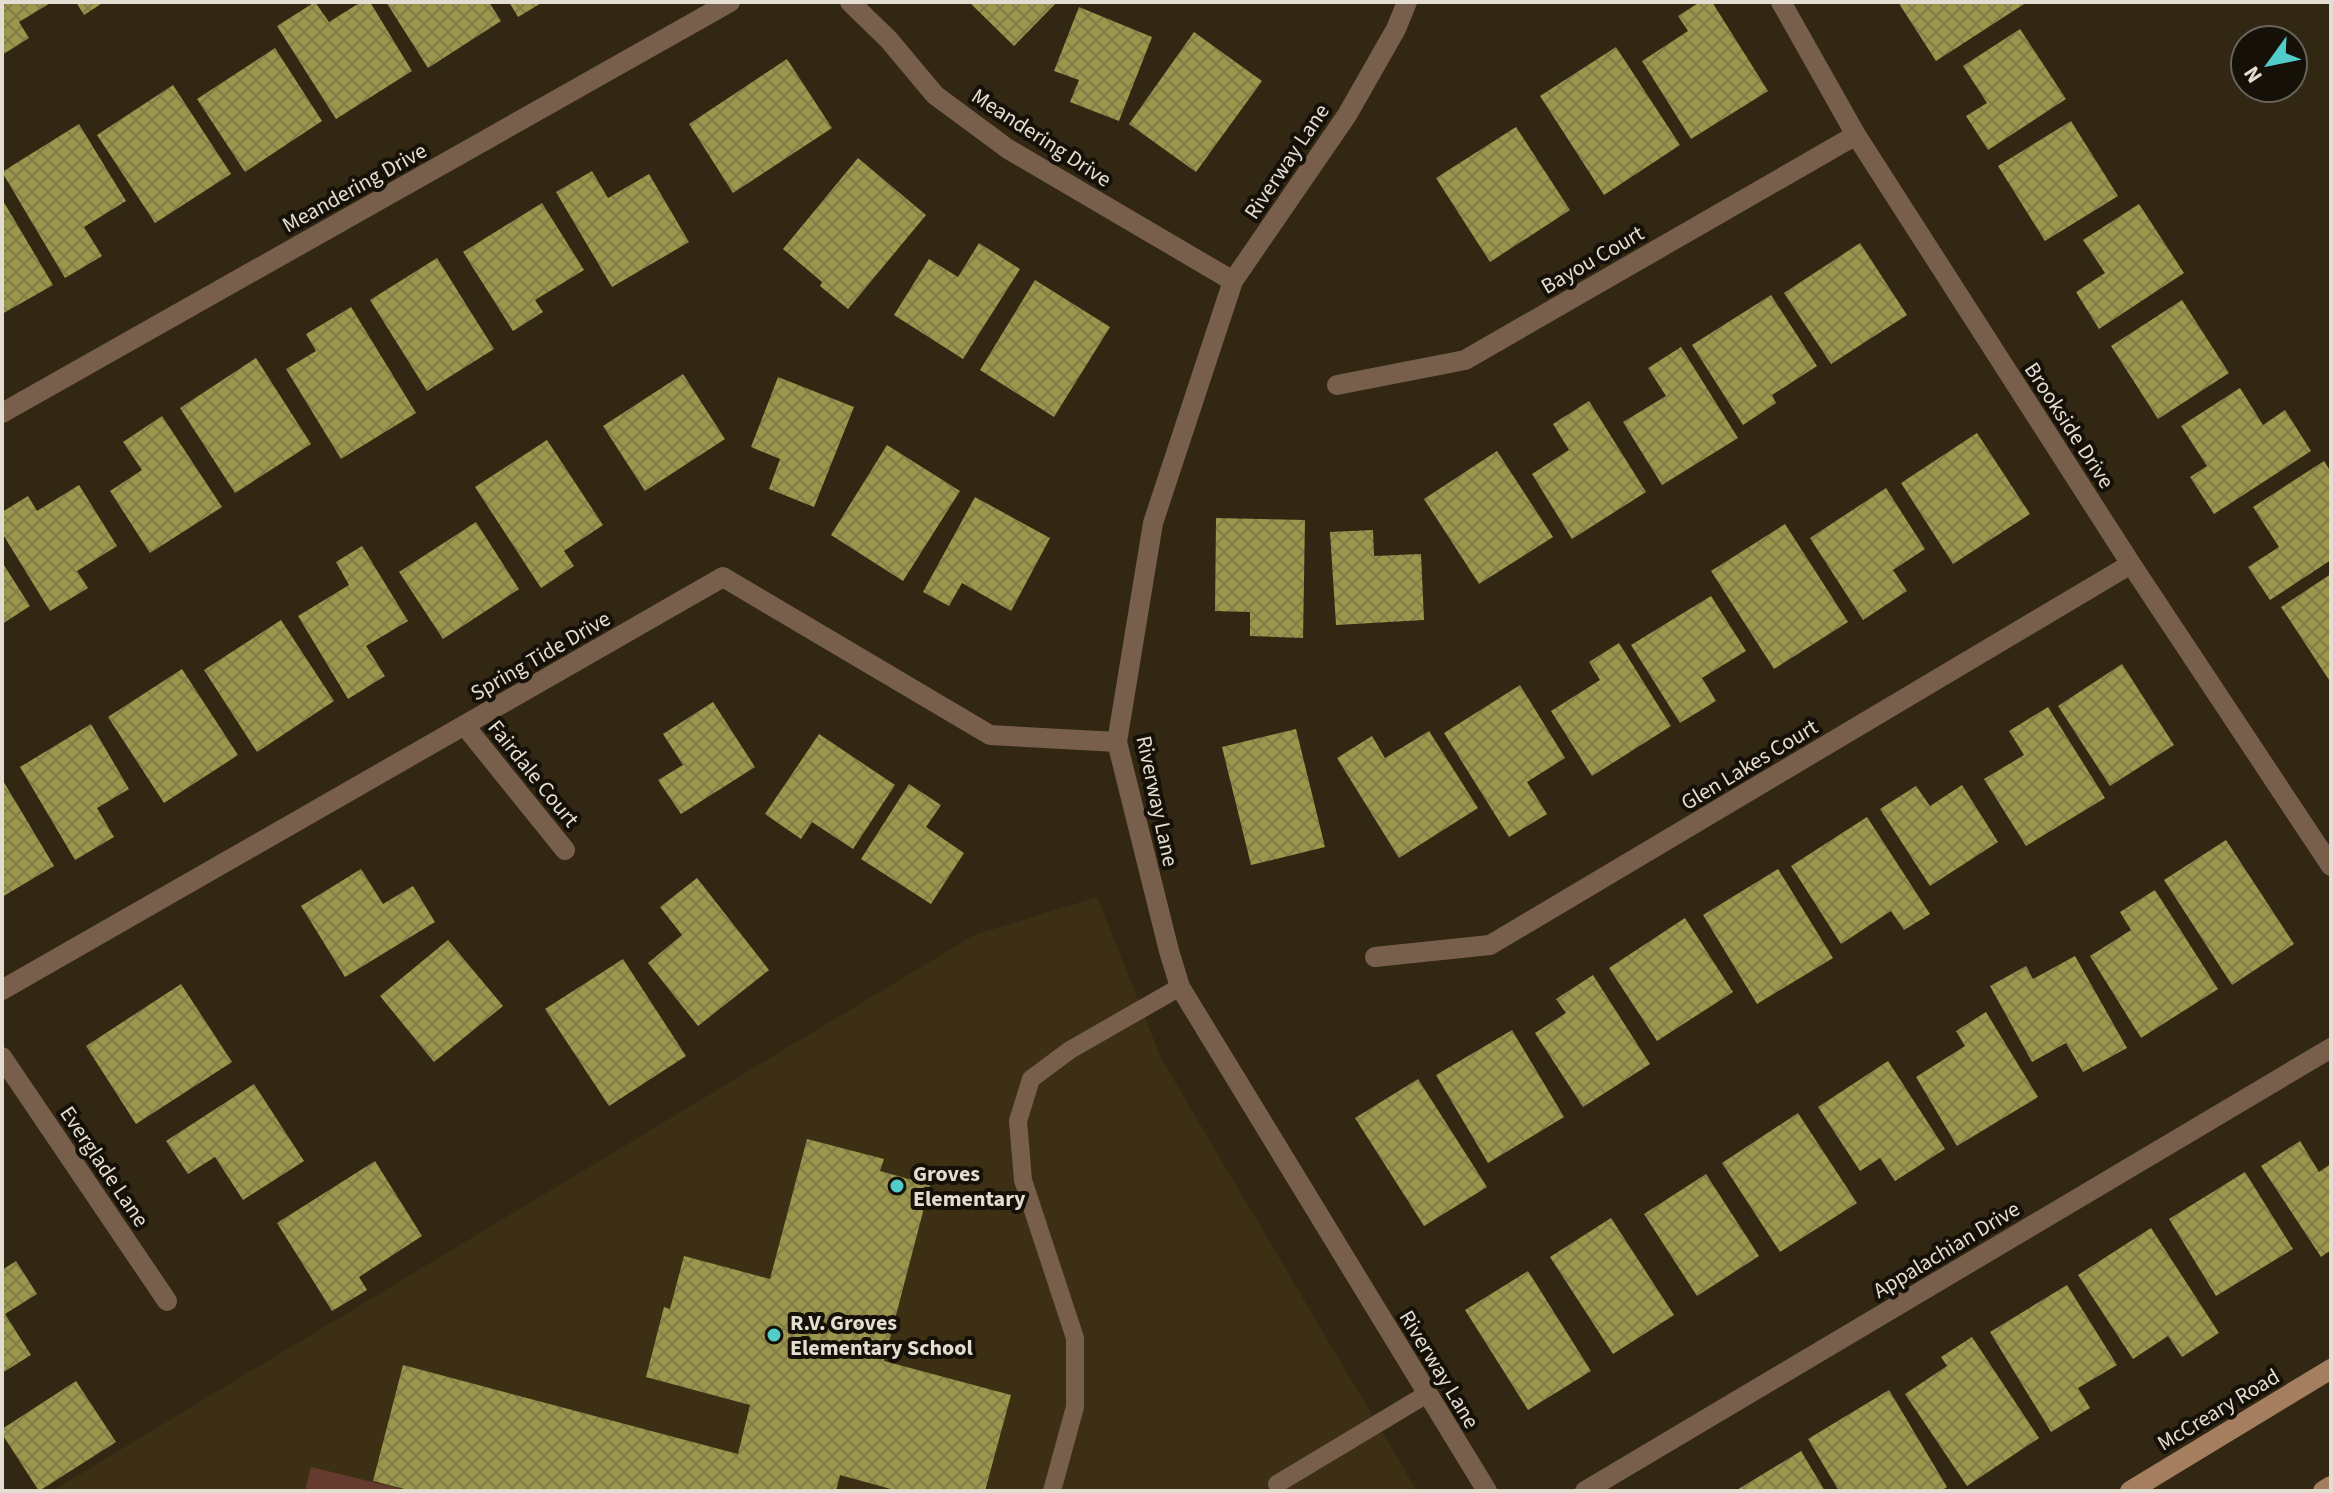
<svg xmlns="http://www.w3.org/2000/svg" width="2333" height="1493" font-family="'Source Sans 3',sans-serif">
  <style>
    .built { fill: #3d2f13 }
    .green { fill: #643b2e }
    .building { fill: url(#building-cross-hatch) }
    .lines { fill: none; stroke-linecap: round; stroke-linejoin: round }
    .service { stroke: #775f4c; stroke-width: 18 }
    .minor { stroke: #775f4c; stroke-width: 20 }
    .secondary { stroke: #a47e5e; stroke-width: 20 }
    .poi-dot { fill: #52cdcc; stroke: #151108; stroke-width: 3 }
    .labels { text-anchor: middle; stroke-width: 8; stroke-linejoin: round; paint-order: stroke }
    .street-label { font-size: 22px; fill: #e4ddd1; stroke: #151108 }
    .poi-label { font-size: 22px; font-weight: bold; fill: #e4ddd1; stroke: #151108; text-anchor: start }
  </style>
  <defs>
    <pattern id="building-cross-hatch" width="8" height="8" patternUnits="userSpaceOnUse" patternTransform="scale(2)"><rect width="8" height="8" fill="#9b964c"/><path d="M0 0l8 8M0 8l8-8" fill="none" stroke="#817d48"/></pattern>
  </defs>
  <rect width="100%" height="100%" fill="#322712"/>
  <path class="built" d="M1097 897 1161 1058 1417 1491H52L974 935Z"/>
  <path class="green" d="M311 1467 409 1491H305Z"/>
  <path class="building" d="M2 2H52L19 22 29 38 2 55Z
    M76 2H104L84 15Z
    M315 2 329 22 361 2H370L412 71 336 119 277 26Z
    M386 2H489L501 21 428 68Z
    M509 2H543L518 17Z
    M969 2H1057L1014 46Z
    M1700 2H1712L1768 91 1691 139 1642 61 1688 31 1678 16Z
    M1898 2H2023L2024 4 1936 61Z
    M1079 7 1152 37 1119 121 1070 102 1079 80 1054 71Z
    M2020 29 2066 99 1988 150 1966 116 1987 103 1963 66Z
    M1194 32 1262 81 1196 172 1129 124Z
    M1616 47 1680 145 1604 195 1540 96Z
    M275 48 322 121 245 172 197 99Z
    M787 59 832 128 733 193 689 124Z
    M173 85 231 174 155 223 97 135Z
    M2071 121 2118 196 2045 241 1998 166Z
    M79 124 126 201 84 227 102 256 65 278 2 172Z
    M1516 127 1570 210 1490 262 1436 178Z
    M858 158 926 215 848 309 820 286 822 282 783 249Z
    M592 171 608 198 649 174 689 242 612 287 556 192Z
    M2 199 53 285 2 314Z
    M542 203 584 270 535 300 543 312 513 331 463 252Z
    M2139 204 2184 273 2099 329 2076 292 2105 273 2083 240Z
    M979 243 1020 269 963 359 894 315 929 259 958 277Z
    M1860 243 1907 315 1831 364 1784 293Z
    M437 258 494 349 427 391 370 300Z
    M1035 280 1110 327 1054 417 980 370Z
    M1771 295 1817 366 1772 395 1776 403 1743 425 1692 345Z
    M2182 300 2229 373 2158 419 2111 346Z
    M351 307 416 413 341 459 286 369 316 351 306 334Z
    M1681 347 1738 438 1662 485 1623 422 1666 396 1648 368Z
    M256 358 311 444 235 493 180 408Z
    M683 374 725 439 645 491 603 426Z
    M778 377 854 407 814 507 769 489 780 459 751 447Z
    M2240 388 2263 425 2285 410 2311 451 2214 514 2190 477 2207 466 2181 426Z
    M1589 401 1646 492 1572 539 1532 474 1569 450 1553 424Z
    M162 416 222 507 150 553 110 491 142 470 123 442Z
    M1977 433 2030 514 1953 564 1901 483Z
    M547 440 603 525 564 551 574 566 541 588 475 487Z
    M887 445 960 491 903 581 831 535Z
    M1497 451 1553 537 1479 584 1424 499Z
    M2324 461 2331 472V560L2270 600 2248 567 2279 547 2253 507Z
    M79 485 117 546 77 571 88 588 50 611 2 533V512L28 496 37 511Z
    M1886 488 1925 549 1893 570 1907 591 1863 620 1810 538Z
    M975 497 1050 538 1011 611 962 583 949 606 923 592Z
    M1216 518 1305 520 1303 638 1250 636V612L1215 611Z
    M476 522 519 589 443 639 399 572Z
    M1785 524 1848 622 1774 669 1711 571Z
    M1373 530 1374 556 1421 554 1424 620 1336 625 1330 532Z
    M362 546 408 621 366 646 385 676 348 699 298 616 349 585 336 562Z
    M2 562 30 606 2 624Z
    M2331 574V683L2281 607Z
    M1711 596 1746 651 1702 678 1716 701 1680 723 1631 645Z
    M281 620 334 701 257 752 204 670Z
    M1619 643 1671 726 1592 776 1551 711 1600 680 1589 662Z
    M2122 664 2174 745 2110 786 2058 706Z
    M182 669 238 755 164 803 108 717Z
    M1520 685 1565 758 1527 782 1547 814 1509 837 1444 733Z
    M713 702 755 767 681 814 658 780 683 765 663 734Z
    M2048 707 2105 798 2026 846 1984 779 2024 755 2009 731Z
    M91 724 129 789 97 808 114 837 75 860 20 767Z
    M1296 729 1325 847 1251 865 1222 747Z
    M1429 731 1478 808 1399 858 1337 758 1372 736 1385 758Z
    M819 734 895 785 853 849 812 822 801 839 765 814Z
    M2 779 54 866 2 897Z
    M909 784 941 805 926 827 964 853 931 904 861 859Z
    M1962 785 1998 842 1930 886 1880 809 1916 786 1930 806Z
    M1867 817 1930 914 1904 930 1891 911 1841 944 1791 866Z
    M2226 840 2294 944 2232 985 2164 880Z
    M361 869 383 904 413 886 435 922 345 977 301 906Z
    M1778 869 1833 958 1757 1004 1703 915Z
    M697 878 769 970 698 1026 648 963 682 935 660 907Z
    M2155 890 2218 989 2141 1038 2090 956 2131 930 2120 912Z
    M1685 918 1733 992 1657 1041 1609 968Z
    M448 940 503 1006 434 1062 380 996Z
    M2075 956 2127 1048 2083 1072 2066 1043 2032 1062 1990 986 2026 966 2033 979Z
    M623 959 686 1056 609 1106 545 1009Z
    M1593 975 1650 1064 1583 1107 1535 1033 1566 1013 1556 999Z
    M181 984 232 1062 136 1124 86 1046Z
    M1986 1012 2038 1097 1957 1146 1916 1077 1965 1046 1956 1031Z
    M1512 1030 1564 1117 1488 1163 1436 1075Z
    M1888 1061 1945 1149 1895 1181 1880 1158 1860 1171 1818 1107Z
    M1418 1079 1487 1187 1424 1226 1355 1118Z
    M254 1084 304 1161 243 1200 215 1157 188 1174 166 1141Z
    M1798 1113 1857 1203 1780 1252 1722 1163Z
    M807 1139 884 1159 880 1171 930 1185 884 1361 1011 1395 985 1491H898L840 1475 836 1491H412L373 1481 403 1365 738 1454 750 1405 646 1377 664 1307 670 1309 684 1256 770 1279Z
    M2300 1141 2319 1172 2331 1164V1250L2321 1257 2261 1166Z
    M375 1161 422 1236 359 1277 367 1290 332 1311 277 1223Z
    M2245 1172 2293 1249 2216 1296 2169 1219Z
    M1706 1174 1759 1256 1697 1296 1644 1214Z
    M1611 1218 1674 1315 1613 1354 1550 1257Z
    M2151 1228 2219 1333 2182 1357 2168 1336 2133 1359 2078 1275Z
    M16 1261 37 1294 5 1314 31 1355 2 1373V1270Z
    M1528 1271 1591 1371 1528 1410 1465 1310Z
    M2067 1285 2117 1365 2078 1388 2090 1408 2051 1432 1990 1332Z
    M1972 1337 2039 1438 1967 1486 1905 1394 1947 1366 1941 1357Z
    M76 1381 116 1442 39 1491 2 1434V1429Z
    M1889 1390 1947 1487 1941 1491H1839L1808 1439Z
    M1801 1451 1825 1491H1735Z"/>
  <g class="lines">
    <path class="service" d="M1277 1484 1427 1394
      M1052 1491 1075 1407V1338L1023 1180 1018 1121 1031 1079 1070 1050 1180 987"/>
    <path class="minor" d="M850 2 889 40 935 95 1008 149 1233 281
      M1407 2 1396 29 1347 115 1233 281 1153 523 1117 742 1169 951 1180 987 1487 1491
      M1781 2 1856 135 2131 564 2331 866
      M1337 385 1465 360 1856 135
      M2 413 730 2
      M465 726 565 850
      M1375 957 1490 945 2131 564
      M2 990 723 577 990 735 1117 742
      M2 1057 167 1301
      M1585 1491 2331 1048"/>
    <path class="secondary" d="M2130 1491 2331 1369
      M2323 1491 2331 1486"/>
  </g>
  <g class="poi-dot">
    <circle cx="897" cy="1186" r="8"/>
    <circle cx="774" cy="1335" r="8"/>
  </g>
  <g class="labels">
    <g class="street-label">
      <text transform="translate(1042 137) rotate(33)" y="8">Meandering Drive</text>
      <text transform="translate(1286 161) rotate(-56)" y="8">Riverway Lane</text>
      <text transform="translate(354 187) rotate(-29)" y="8">Meandering Drive</text>
      <text transform="translate(1592 259) rotate(-30)" y="8">Bayou Court</text>
      <text transform="translate(2070 425) rotate(57)" y="8">Brookside Drive</text>
      <text transform="translate(540 655) rotate(-30)" y="8">Spring Tide Drive</text>
      <text transform="translate(1749 764) rotate(-31)" y="8">Glen Lakes Court</text>
      <text transform="translate(534 773) rotate(51)" y="8">Fairdale Court</text>
      <text transform="translate(1158 801) rotate(78)" y="8">Riverway Lane</text>
      <text transform="translate(105 1166) rotate(56)" y="8">Everglade Lane</text>
      <text transform="translate(1946 1249) rotate(-31)" y="8">Appalachian Drive</text>
      <text transform="translate(1440 1369) rotate(59)" y="8">Riverway Lane</text>
      <text transform="translate(2218 1409) rotate(-31)" y="8">McCreary Road</text>
    </g>
    <g class="poi-label">
      <text x="913" y="1181">Groves<tspan x="913" dy="25">Elementary</tspan></text>
      <text x="790" y="1330">R.V. Groves<tspan x="790" dy="25">Elementary School</tspan></text>
    </g>
  </g>
  <rect width="2333" height="1493" fill="none" stroke="#e4ddd1" stroke-width="8"/>
  <g transform="translate(2269 64) rotate(237)"><circle r="38" fill="#151108" stroke="#686358" stroke-width="2"/>
  <path d="M0-6L14 30L0 20L-14 30Z" fill="#52cdcc"/>
  <text y="-12" font-size="22" font-weight="bold" text-anchor="middle" fill="#e4ddd1">N</text>
  </g>
</svg>
